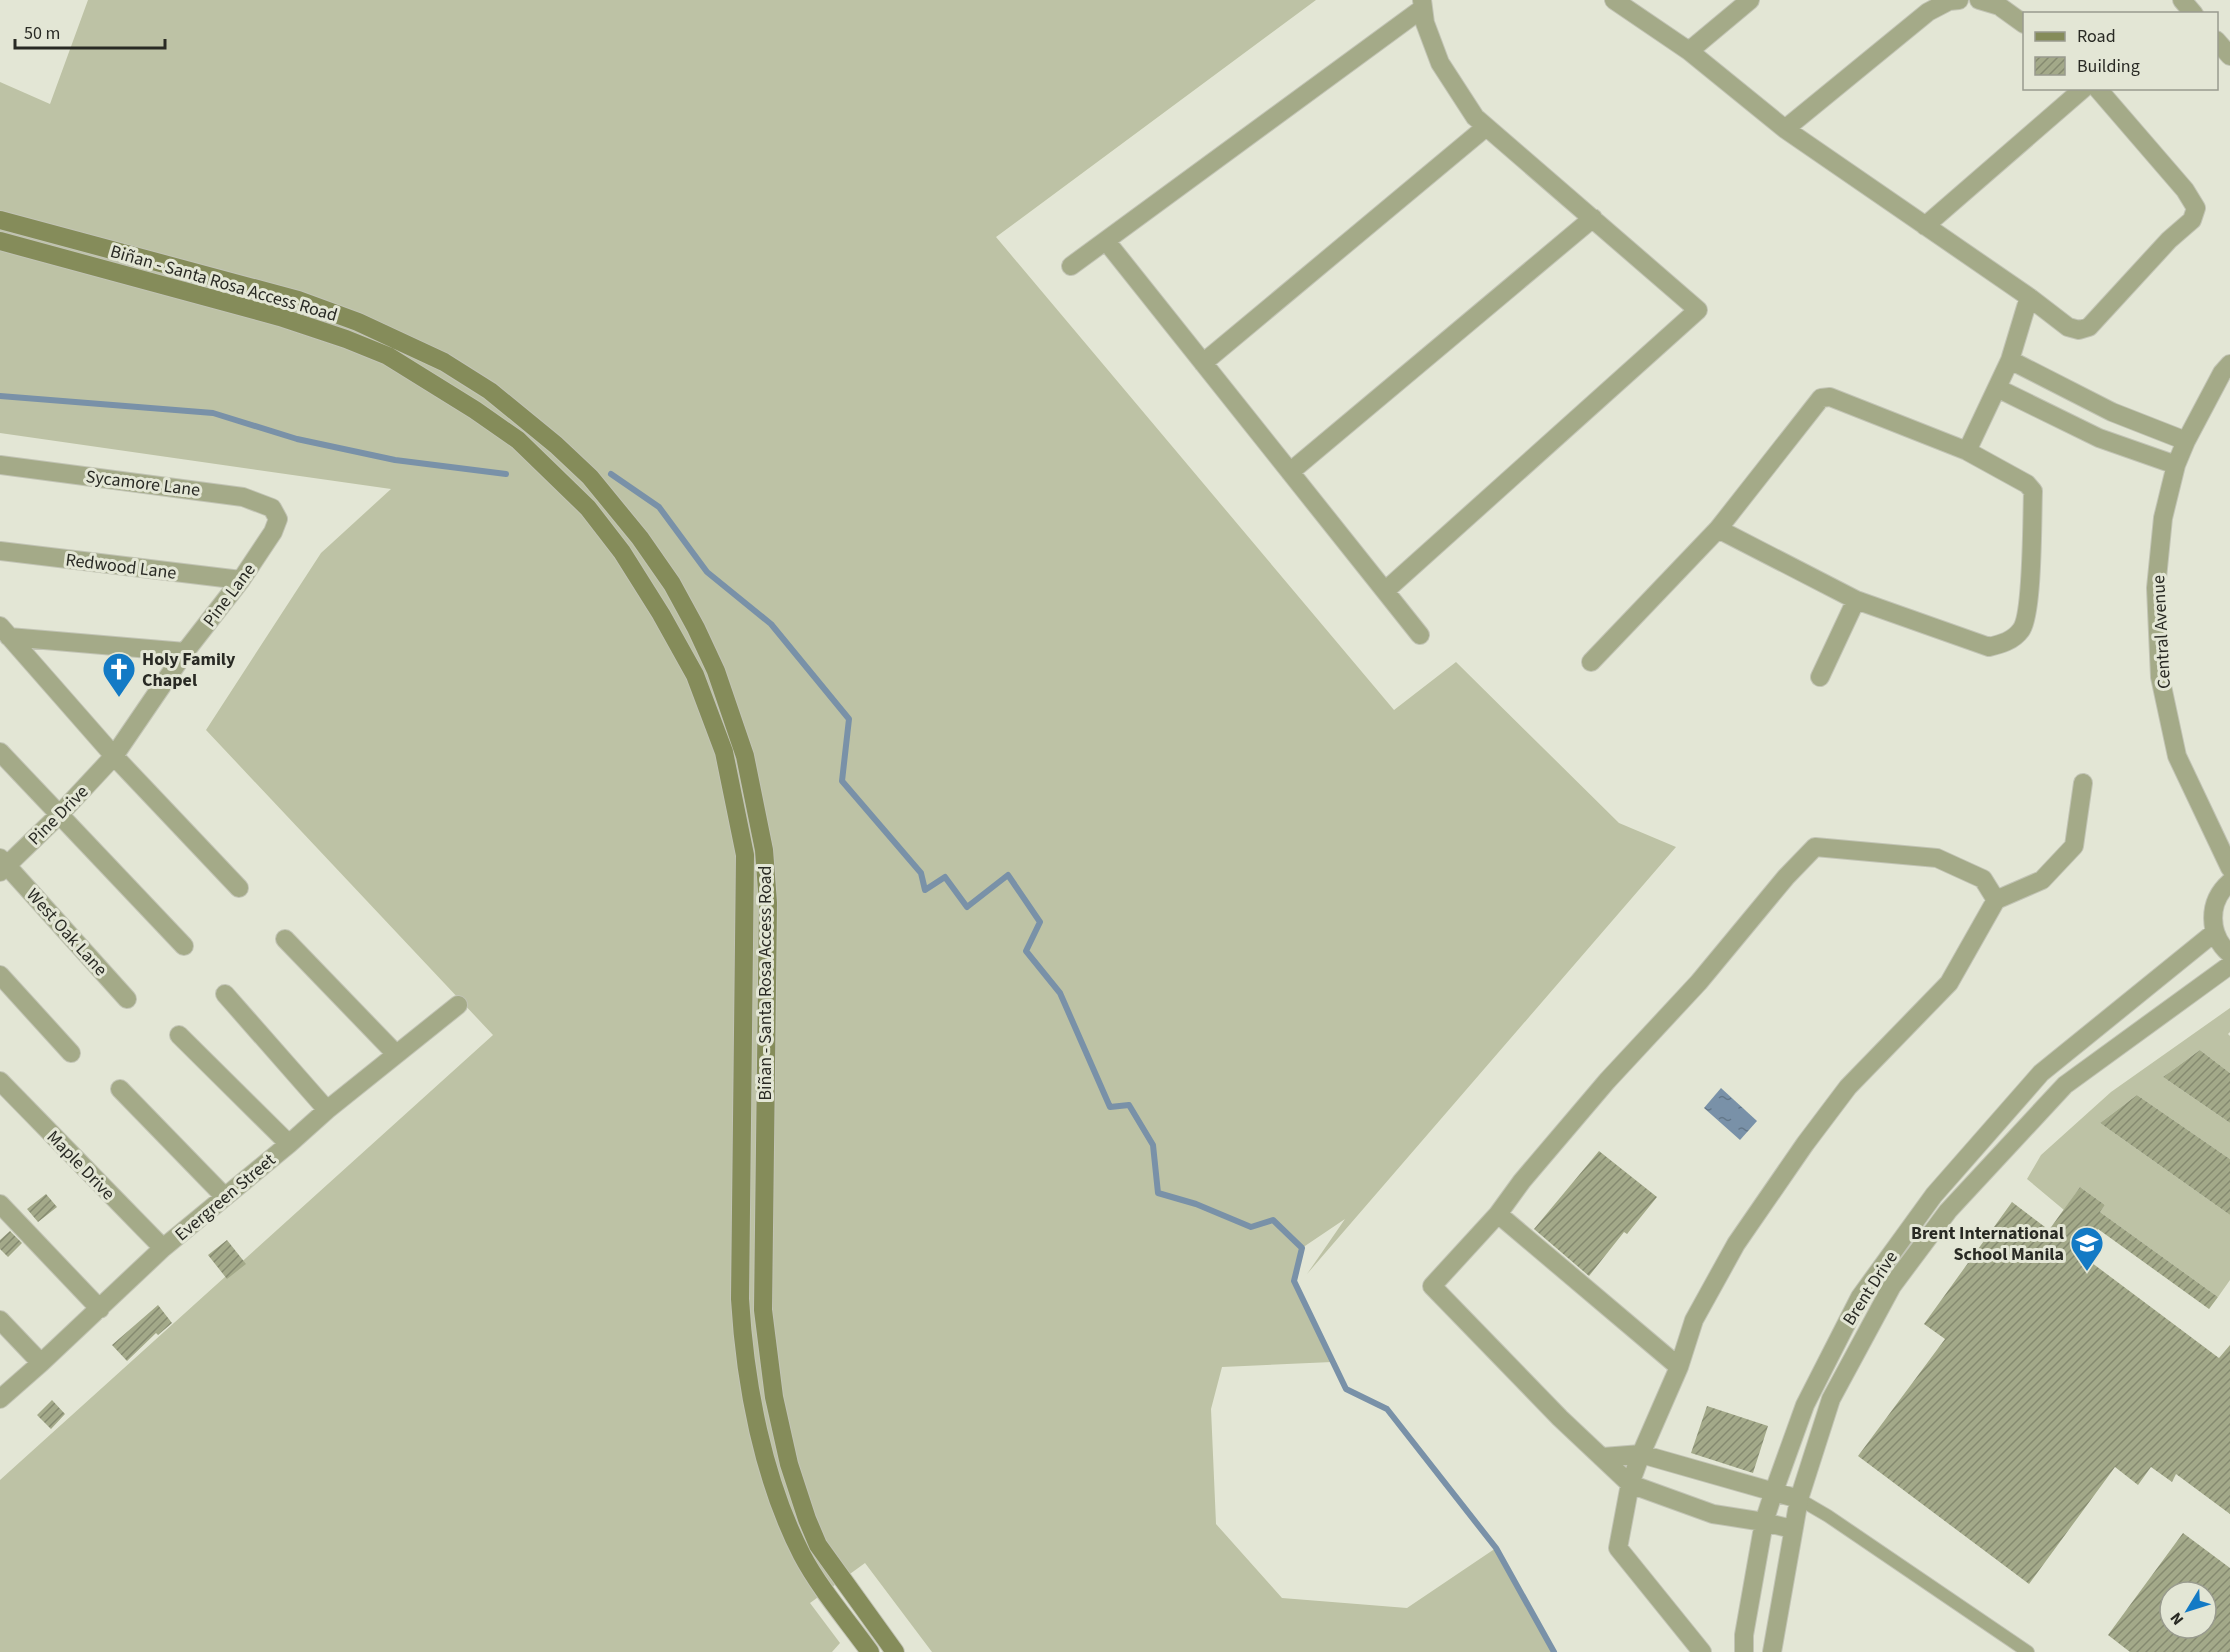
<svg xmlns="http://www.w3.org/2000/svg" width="2230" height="1652" font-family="'Source Sans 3',sans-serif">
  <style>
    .grass { fill: #bdc2a5 }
    .water { fill: url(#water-ripples) }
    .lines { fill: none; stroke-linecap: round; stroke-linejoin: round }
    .stream { stroke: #7991a8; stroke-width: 6 }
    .building { fill: url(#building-hatch); fill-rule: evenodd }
    .lane-casing { stroke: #c2c4b5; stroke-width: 14 }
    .street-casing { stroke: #c2c4b5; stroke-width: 20 }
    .secondary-casing { stroke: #c2c4b5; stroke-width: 20 }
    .lane { stroke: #a4aa88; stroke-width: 12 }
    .street { stroke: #a4aa88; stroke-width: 18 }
    .secondary { stroke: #858c5a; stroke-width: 18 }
    .labels { text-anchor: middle; stroke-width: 6; stroke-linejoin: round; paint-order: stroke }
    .street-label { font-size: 18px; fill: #292a24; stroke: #e3e6d5 }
    .poi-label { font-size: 18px; font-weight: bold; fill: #292a24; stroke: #e3e6d5; text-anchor: start }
  </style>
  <defs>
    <pattern id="water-ripples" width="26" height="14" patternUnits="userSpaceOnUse" patternTransform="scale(1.5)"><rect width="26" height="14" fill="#7991a8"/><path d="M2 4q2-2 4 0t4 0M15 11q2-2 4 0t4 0" fill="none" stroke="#637789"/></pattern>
    <pattern id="building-hatch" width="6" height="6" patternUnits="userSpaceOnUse" patternTransform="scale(1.5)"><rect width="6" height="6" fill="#a3a989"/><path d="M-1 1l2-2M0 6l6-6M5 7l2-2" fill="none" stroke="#858a70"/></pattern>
  </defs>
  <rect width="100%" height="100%" fill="#e3e6d5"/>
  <path class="grass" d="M88 0H1316L996 237 1394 710 1456 662 1619 823 1676 847 1307 1274 1345 1219 1302 1248 1295 1281 1332 1362 1222 1367 1211 1409 1216 1524 1282 1598 1407 1608 1496 1548 1554 1652H932L865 1563 810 1603 840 1643 832 1652H0V1480L493 1035 206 730 321 553 391 489 0 433V82L50 104Z
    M2230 1008V1032L2228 1034 2230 1036V1073L2200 1050 2163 1077 2230 1123V1159L2137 1095 2100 1123 2230 1215V1280L2218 1297 2100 1212 2105 1205 2080 1187 2064 1210 2027 1179 2041 1155 2111 1092Z"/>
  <path class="water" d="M1721 1088 1757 1121 1740 1140 1704 1108Z"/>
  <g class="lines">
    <path class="stream" d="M0 396 213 413 297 439 395 460 506 474
      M611 474 659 507 707 572 771 624 849 719 842 781 921 873 925 890 945 877 967 907 1008 875 1040 922 1026 951 1060 993 1110 1107 1129 1105 1153 1145 1158 1193 1196 1204 1251 1227 1273 1220 1302 1248 1294 1281 1346 1389 1387 1409 1496 1548 1554 1652"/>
  </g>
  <path class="building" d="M2200 1050 2230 1073V1123L2163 1077Z
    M2137 1095 2230 1159V1215L2100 1123Z
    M1599 1151 1657 1197 1627 1234 1624 1232 1589 1276 1534 1229Z
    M2080 1187 2105 1205 2100 1212 2218 1297 2209 1309 2098 1229 2080 1254 2219 1358 2230 1345V1514L2176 1474 2172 1482 2151 1467 2138 1485 2115 1467 2029 1584 1858 1456 1945 1339 1924 1324 2012 1202 2049 1230Z
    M46 1194 57 1207 38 1222 27 1209Z
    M10 1231 22 1243 8 1257 0 1249V1240Z
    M227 1240 246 1264 227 1279 208 1255Z
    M158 1305 172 1323 158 1335 156 1333 127 1361 112 1345Z
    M52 1400 65 1414 51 1429 37 1415Z
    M1707 1406 1768 1426 1753 1473 1691 1453Z
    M2183 1533 2230 1568V1652H2130L2108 1635ZM2170 1592H2206V1628H2170Z"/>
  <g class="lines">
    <defs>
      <path id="lane" d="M1799 1499 1828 1516 2028 1652"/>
      <path id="street" d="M1614 0 1689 51 1785 129 2029 297 2068 327 2079 330 2089 327 2169 240 2192 220 2196 208 2185 190 2097 88
        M1979 0 1999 6 2024 24
        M2182 0 2194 14
        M2216 40 2230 56
        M1689 51 1750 0
        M1785 129 1928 12 1949 1 1959 0
        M1925 226 2084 88
        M1106 241 1420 635
        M1071 266 1423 8
        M2010 360 2112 412 2186 441
        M1203 363 1486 127
        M2230 364 2222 373 2186 441 2176 465 2163 518 2156 588 2160 677 2177 756 2230 868
        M1997 388 2099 438 2176 465
        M1967 451 2010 360 2029 297
        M0 465 243 497 272 508 278 519 273 532 241 580 185 652 114 756 59 815 0 872
        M1290 472 1593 218
        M0 551 241 580
        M1385 591 1698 310 1475 117 1440 63 1425 23 1422 0
        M0 626 114 756 239 888
        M9 637 185 652
        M1591 662 1718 529 1821 398 1830 397 1967 451 2027 484 2033 491C2032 517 2033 614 2021 630 2013 641 2001 644 1989 647L1856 600 1718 529
        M1820 677 1856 600
        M0 752 184 946
        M0 858 127 999
        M2230 882C2207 902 2208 935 2230 954
        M285 939 396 1054
        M0 975 71 1053
        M225 994 327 1110
        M179 1035 289 1144
        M0 1081 163 1248
        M120 1089 225 1197
        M0 1204 100 1309
        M1498 1214 1679 1367 1694 1320 1736 1244 1805 1144 1848 1087 1949 983 1996 900 2042 880 2074 846 2083 783
        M0 1320 41 1363
        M1679 1367 1641 1454 1630 1484 1618 1548 1702 1652
        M0 1399 41 1363 163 1248 289 1144 327 1110 458 1005
        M1603 1457 1641 1454 1799 1499
        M1792 1529 1764 1522 1713 1514 1630 1484 1560 1418 1432 1286 1498 1214 1522 1181 1607 1081 1699 982 1786 877 1815 847 1937 858 1983 879 1996 900
        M1744 1652V1635L1764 1522 1774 1491 1805 1405 1860 1297 1934 1195 2041 1073 2215 932
        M1772 1652 1799 1499 1831 1399 1892 1286 1948 1211 2065 1085 2230 965"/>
      <path id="secondary" d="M0 220 298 300 358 322 444 362 490 391 556 445 590 477 640 538 672 584 696 628 716 671 745 756 764 850 768 903 763 1310 774 1397 789 1464 807 1519 818 1545 895 1652
        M0 241 280 317 346 339 388 356 475 410 518 440 588 508 622 552 661 614 695 675 724 752 745 855 740 1299C745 1384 763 1479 802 1555 820 1589 847 1620 870 1652"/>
    </defs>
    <use href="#lane" class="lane-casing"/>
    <use href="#street" class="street-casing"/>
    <use href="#secondary" class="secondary-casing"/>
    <use href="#lane" class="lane"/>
    <use href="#street" class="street"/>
    <use href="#secondary" class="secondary"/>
  </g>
  <defs>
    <symbol id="church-pin" viewBox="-11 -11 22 30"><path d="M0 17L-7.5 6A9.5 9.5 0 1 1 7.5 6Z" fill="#137ac5" stroke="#e3e6d5"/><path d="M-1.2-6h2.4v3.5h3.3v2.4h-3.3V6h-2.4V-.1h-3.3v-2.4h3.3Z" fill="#fff"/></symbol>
    <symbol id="school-pin" viewBox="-11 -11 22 30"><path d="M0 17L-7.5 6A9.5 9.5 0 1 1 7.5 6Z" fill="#137ac5" stroke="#e3e6d5"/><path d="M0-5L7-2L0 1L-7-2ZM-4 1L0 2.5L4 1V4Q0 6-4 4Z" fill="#fff"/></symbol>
  </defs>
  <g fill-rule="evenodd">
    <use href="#church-pin" x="100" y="650" width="38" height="52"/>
    <use href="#school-pin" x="2068" y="1224" width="38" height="52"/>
  </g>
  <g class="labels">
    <g class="street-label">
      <text transform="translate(224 283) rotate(16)" y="6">Biñan - Santa Rosa Access Road</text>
      <text transform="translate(143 483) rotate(7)" y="6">Sycamore Lane</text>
      <text transform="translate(121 566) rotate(7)" y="6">Redwood Lane</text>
      <text transform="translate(229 595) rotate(-53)" y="6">Pine Lane</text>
      <text transform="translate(2161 632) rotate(-93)" y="6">Central Avenue</text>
      <text transform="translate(58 815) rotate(-45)" y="6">Pine Drive</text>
      <text transform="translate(67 932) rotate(48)" y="6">West Oak Lane</text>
      <text transform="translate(765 983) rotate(-90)" y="6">Biñan - Santa Rosa Access Road</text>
      <text transform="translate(81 1165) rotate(46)" y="6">Maple Drive</text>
      <text transform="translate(225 1197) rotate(-40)" y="6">Evergreen Street</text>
      <text transform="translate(1870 1288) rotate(-57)" y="6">Brent Drive</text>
    </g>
    <g class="poi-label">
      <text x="142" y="665">Holy Family<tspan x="142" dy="21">Chapel</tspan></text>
      <text x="2064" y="1239" text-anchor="end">Brent International<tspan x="2064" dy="21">School Manila</tspan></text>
    </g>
  </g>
  <rect x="2023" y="12" width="195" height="78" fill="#e3e6d5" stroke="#999b8e" stroke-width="1.5"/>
  <rect x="2035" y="32" width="30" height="9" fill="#858c5a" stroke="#999b8e" stroke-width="1.5"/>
  <text x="2077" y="42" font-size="18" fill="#292a24">Road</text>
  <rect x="2035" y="57" width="30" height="18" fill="url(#building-hatch)" stroke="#999b8e" stroke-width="1.5"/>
  <text x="2077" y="72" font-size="18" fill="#292a24">Building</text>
  <g transform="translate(2188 1610) rotate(232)"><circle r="28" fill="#e3e6d5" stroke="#999b8e" stroke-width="1.5"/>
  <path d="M0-4.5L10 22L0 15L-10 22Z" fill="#137ac5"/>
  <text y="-9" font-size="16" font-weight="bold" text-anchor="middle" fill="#292a24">N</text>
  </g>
  <path d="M15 39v9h150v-9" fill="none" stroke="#292a24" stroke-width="3"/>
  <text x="24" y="39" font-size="18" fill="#292a24" stroke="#e3e6d5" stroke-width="4.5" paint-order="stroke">50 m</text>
</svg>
